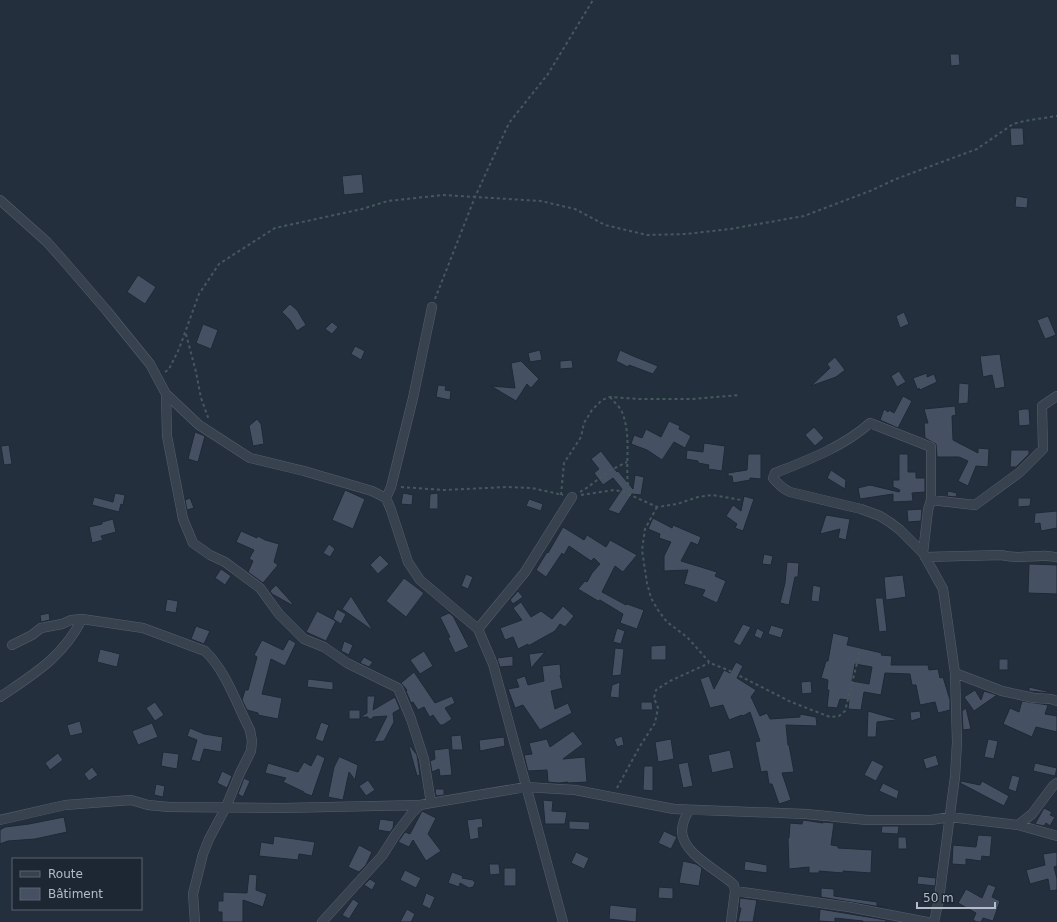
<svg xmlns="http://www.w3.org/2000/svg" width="1057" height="922" font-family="'DejaVu Sans',sans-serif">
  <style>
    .building { fill: #455162; stroke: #1f2835; fill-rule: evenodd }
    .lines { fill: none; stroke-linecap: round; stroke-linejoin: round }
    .minor-casing { stroke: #565f6c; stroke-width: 10 }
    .path { stroke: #44595c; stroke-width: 2; stroke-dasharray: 3 3; stroke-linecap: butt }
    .minor { stroke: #38414e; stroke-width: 9 }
  </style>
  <rect width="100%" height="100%" fill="#242f3e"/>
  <path class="building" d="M950 54H959L960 65 951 66Z
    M1010 128H1023L1024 145 1011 146Z
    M362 174 364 193 344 195 342 176Z
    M1016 196 1028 198 1027 208 1015 207Z
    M138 275 156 287 145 304 127 292Z
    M290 304 297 310 306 325 297 331 290 320 282 312Z
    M904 312 909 324 900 328 896 316Z
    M1048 316 1056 335 1045 339 1037 320Z
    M332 322 338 327 332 334 325 329Z
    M203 324 218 330 211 349 196 343Z
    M355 346 365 351 361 360 351 354Z
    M540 350 542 360 530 362 528 353Z
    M620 350 633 356 658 366 653 374 629 365 628 367 616 361Z
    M1000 354 1005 387 995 389 992 375 983 377 980 356Z
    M835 357 845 370 836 377 811 386 830 368 827 364Z
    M572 360 573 368 560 369V361Z
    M521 361 539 379 531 388 527 384 516 401 491 386 515 388 511 363Z
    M899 371 906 382 897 387 891 376Z
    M927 373V377L934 374 937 382 920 390 919 388 918 391 913 378Z
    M959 383 969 384 968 403 958 404Z
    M438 385 446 386 445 390 451 391 450 400 436 397Z
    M903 396 912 401 898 428 880 420 884 409 888 412 889 410 894 413Z
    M955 406 956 415 952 416 953 440 978 453V448L989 449 988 467 976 466 968 486 958 481 968 461 959 457H937L936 444 925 438 924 423H928L924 409Z
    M1024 409H1029L1030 425 1019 426 1018 410Z
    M257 419 261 424 264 444 253 446 249 426Z
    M669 421 680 426 679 429 691 436 685 448 674 442 662 460 647 450 631 444 634 435 642 438 646 429 661 437Z
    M814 427 824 438 815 446 805 435Z
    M195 432 205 436 198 462 188 459Z
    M704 443 725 446 722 471 708 469 709 465 698 463V461L686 459 687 450 703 452Z
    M9 445 12 464 4 465 1 446Z
    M1011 450H1029V454L1016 467H1010Z
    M601 451 617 472 618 471 633 489 635 475 644 477 641 495 632 494 619 514 608 510 622 489 613 478 603 485 594 473 599 469 591 459Z
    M748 454H761V479L750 478V480L733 483 732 476H728V473L747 470Z
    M899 454H908V472H916V478H925V492L912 493 913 501 893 502V494L860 499 858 488 870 485 899 492 900 490 893 487V480H899Z
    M831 470 846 480 845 489 827 478Z
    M345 490 365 499 353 529 332 520Z
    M948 491 957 493 956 497 947 496Z
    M115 493 125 495 123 505 121 504 119 512 92 505 94 497 113 502Z
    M403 493 413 495 412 505 401 504Z
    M438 493V509H429L430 494Z
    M744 496 754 499 743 531 735 528 737 524 726 516 733 505 741 511Z
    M190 498 194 508 187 510 185 500Z
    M1018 498H1031L1030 506 1018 507Z
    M529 499 543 504 541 511 526 506Z
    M922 509 921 521 908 522 907 510Z
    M1057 511V528L1041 531 1040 523 1034 524 1035 513Z
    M826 515 850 519 846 540 838 538 840 529 820 534Z
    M653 518 672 528 673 525 701 537 698 545 691 542 681 561 717 572 715 576 726 581 717 603 702 596 705 590 684 584 688 570 664 571V556L671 542 659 538 660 534 648 529Z
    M113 519 116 532 101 536 103 540 92 543 89 527 102 524V522Z
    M563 527 584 540 587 535 606 547 610 540 637 555 623 572 615 566 602 592 626 605 627 604 644 610 637 629 620 623 623 614 600 600 598 601 578 589 585 581 587 582 592 573 600 564 594 558 591 561 569 546 564 555 562 553 546 577 536 570 547 552 548 553Z
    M241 531 257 538 258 536 265 540 279 544 274 562 278 565 263 583 248 572 253 561 249 559 254 550 236 542Z
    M329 544 335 549 330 557 323 553Z
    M764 554 773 556 771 565 762 564Z
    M380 555 389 564 378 574 370 565Z
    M787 562 799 563 798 577H795L789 605 780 603 785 583Z
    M1029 564 1057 565V594L1028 593Z
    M221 569 231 576 225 585 215 578Z
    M466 574 473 577 468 589 461 586Z
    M903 575 906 597 886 600 884 577Z
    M404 578 424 593 406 617 386 601Z
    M276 585 293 604 292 605 272 594 270 591Z
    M813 585 821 587 819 602 811 601Z
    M518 591 523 597 513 604 510 600Z
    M351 596 372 629V630L342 609Z
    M875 598H883L887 631 879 632Z
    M167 599 178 601 176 613 165 611Z
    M521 602 531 617 541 611 552 619 563 606 574 616 565 627 560 624 555 631 528 646V644L518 649 513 637 505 640 500 628 522 620 513 608Z
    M337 609 346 614 341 624 333 619Z
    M317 611 336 621 326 641 306 632Z
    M49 613 50 620 41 622 40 615Z
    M449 613 453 616 469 647 455 653 448 638 450 637 440 617Z
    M743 624 751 627 740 646 733 642Z
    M771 625 784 629 781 638 768 634Z
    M196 626 210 631 204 644 191 639Z
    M617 628 625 631 621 644 613 642Z
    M757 628 764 632 761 639 754 636Z
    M833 633 849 637 847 645 882 653 881 655 892 656 891 665H928L929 670 938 669 940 678 943 677 950 700V710L938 713 935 702 920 705 916 685H912L910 674 885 673 881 695 864 692 861 710 848 709 849 700 840 699 837 708 827 707 829 690H827L828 680 821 678 826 661H828ZM855 664 872 667 869 684 852 681Z
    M289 639 296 643 285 666 271 659 262 694 282 698 278 719 258 715V713L247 710 242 700 245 690H248L257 657 254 655 262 640 283 650Z
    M344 641 353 645 349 655 341 651Z
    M666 645V660H651V646Z
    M615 648 624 649 621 675 612 676Z
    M100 649 120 654 117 667 97 662Z
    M424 651 433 666 420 674 410 660Z
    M545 652 531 668 529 654Z
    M513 656V666L500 667 497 658Z
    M364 657 373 662 369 667 360 663Z
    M999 659H1008V670H999Z
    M736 662 743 666 737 678 756 690 751 697 760 716 767 713 770 719 800 717V714L816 717 817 726 786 725 788 745H789L794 772 782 773 791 800 779 804 772 784H769L767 771 761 772 755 742 760 741 750 712 743 716 742 715 729 720 723 705 710 708 700 679 709 676 714 689 724 670 730 673Z
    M560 664 561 675H560L563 688 551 691 555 709 568 703 572 713 540 730 523 705 515 708 508 689 519 687 516 679 525 676 528 685 544 681 542 666Z
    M414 672 435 703 452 696 455 703 445 708 452 719 443 725H440L433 715 430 717 429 716 424 707 418 710 413 702 411 703 406 691 407 690 401 683Z
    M308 679 333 682V690L307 687Z
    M811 681 812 693 802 694 801 682Z
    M620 682 619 698 610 697 612 685Z
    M1029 687 1050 692V693L1029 691Z
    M975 690 981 700 984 691 997 695 974 711 964 697Z
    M367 696H375L373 710 395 697 400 709 393 713 394 722 384 741 374 742 387 716 373 717 372 719H368V717H360V719H349V710H360V717L367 713Z
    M1022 701 1048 705 1045 714 1057 716V732L1036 727 1032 737 1003 724 1010 708 1019 712Z
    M155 702 164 715 155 721 146 708Z
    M641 702H652L653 710H641Z
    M966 708 971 729 963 730 962 711Z
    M868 711 896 719V720L877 722 876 737H867Z
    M920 711 921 718 911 721 910 712Z
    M80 721 83 733 70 736 67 725Z
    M321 722 329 725 323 742 315 739Z
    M152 723 158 737 138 745 132 731Z
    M190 728 204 734 223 737 221 752 204 749 200 762 191 760 197 740 187 736Z
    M573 731 583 744 563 759 585 757 587 782 568 783V782L559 783 548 782 547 770 528 771 524 755 532 754 529 743 547 739 550 747Z
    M461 735 463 750H452L451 736Z
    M622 736 624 745 617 747 614 739Z
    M504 737 505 746 480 751 479 740Z
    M671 739 674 759 658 762 655 742Z
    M988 739 998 741 994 759 984 757Z
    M410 746 417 755 420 775 417 776 409 747Z
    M449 748 452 775 440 776 439 769 432 772 430 761 435 759 434 750Z
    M730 750 734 768 712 773 708 755Z
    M163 752 179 754 177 769 161 766Z
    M58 753 63 760 50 770 45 763Z
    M317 754 325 758 312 796 304 793V792L283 782 286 778 265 773 268 763 298 772 304 762 311 766Z
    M936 755 939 765 926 769 923 759Z
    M338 756 358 765 355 780 349 772 343 800 328 797 334 767 339 757Z
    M872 760 884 766 876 781 864 775Z
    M688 762 693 786 683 788 678 764Z
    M1035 763 1057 768 1055 776 1033 771Z
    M644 766H653V791L643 790Z
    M92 767 98 775 89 781 84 774Z
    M222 771 232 776 227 788 217 783Z
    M1012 775 1020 777 1016 792 1008 789Z
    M244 778 250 781 243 797 238 794Z
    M368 780 375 790 366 796 359 786Z
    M961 781 980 785 982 781 1009 796 1004 806 960 783Z
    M883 783 899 791 897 799 879 791Z
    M156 784 165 786 163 797 154 795Z
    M435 789H444V795L436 796Z
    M543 800 553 801 552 811 567 812 565 824H545Z
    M1044 808 1052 812 1050 815 1055 817 1050 826 1046 823 1044 826 1035 824Z
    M422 811 436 818 428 834 441 851 426 861 413 840 409 847 398 842 405 832 410 834Z
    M64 817 67 832 35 839 8 841 0 844V830L5 827 29 824Z
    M482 818 483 827 478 828 479 838 470 840 467 820Z
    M380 819 394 821 393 828 390 832 378 830Z
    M803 820 823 823V822L834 823 831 845 838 846V848L872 850 871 873 843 871V873L819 871V873H809V867L789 869 788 838H789L790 823 802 824Z
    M569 821 590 822 589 830 569 829Z
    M882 826H899L898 834 881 833Z
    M664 831 677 837 671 849 658 843Z
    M978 835 992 836 990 857 982 856 981 861 966 859V865L952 864 953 845 976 847Z
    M274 836 315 842 312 856 299 854 298 860 259 856 261 842 273 844Z
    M898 837H906L907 849H898Z
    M359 845 372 852 366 865 359 872 348 867Z
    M576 852 589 858 584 869 571 863Z
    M1057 852V866L1054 867 1057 879V890L1050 891 1048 879 1030 884 1026 870 1045 865 1043 854Z
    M683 861 696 864 702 868 699 886 679 883Z
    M745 861 767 865V873L744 870Z
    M489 864H499L500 874 490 875Z
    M504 868H516V886H504Z
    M405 870 421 878 416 888 400 880Z
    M452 872 463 876 462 878 473 880 475 883 473 887 469 888 460 883 459 887 448 883Z
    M249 874 257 875 256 890 267 894 263 907 243 900V922H222V912H218V901H223V892L247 893Z
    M918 876 936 878 935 886 917 884Z
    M370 879 376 883 372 890 364 885Z
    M988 884 996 887 992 897 1000 901 993 921 983 918 981 922H977L973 920 976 913 958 903 966 889 982 898Z
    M659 887 673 888V899L658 898Z
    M821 888 834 889V896L877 902V906L887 907V908L821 897Z
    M426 893 435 897 430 909 422 905Z
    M740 898 757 900 753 922H738L741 908H739Z
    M353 899 359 903 349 919 342 915Z
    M610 905 637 908 636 922 609 919Z
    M407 909 415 914 411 922H400Z
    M820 909 886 920V922H863V921L835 918V922L819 921Z"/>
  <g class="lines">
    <defs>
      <path id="minor" d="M0 200 47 242 63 260 107 311 150 364 166 394 199 425 250 458 304 471 372 491 386 498 391 510 408 562 420 580 478 629 493 664 563 922
        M166 394 167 436 183 519 193 543 210 555 225 562 260 588 279 614 304 639 324 647 347 663 398 688 411 719 424 759 431 803
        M386 498 391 487 413 398 432 307
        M931 500 975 505 1020 472 1043 449 1042 406 1057 396
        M923 553 928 510 931 500V447L870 423C843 447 808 460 775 473L773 478C778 484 783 489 790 492L861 509 880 516 891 523 900 530 923 553 943 589 955 673 957 742 955 777 952 799 939 899 934 922
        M925 557 1002 555C1015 559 1027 556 1041 556 1046 555 1052 557 1057 557
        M478 629 525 572 572 497
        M12 645 32 635 41 628 62 624 71 620 82 619 143 628 205 651C226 671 237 705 250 730L252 741 251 751 240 773 226 807 209 839 203 854 193 894 195 922
        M955 673 1002 691 1034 698 1051 699 1057 701
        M0 697C34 674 63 657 82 619
        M689 810C685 817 682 823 682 831 682 854 720 871 734 885L735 891 731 922
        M0 820 65 805 131 800 148 805 169 807 283 808 420 805
        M1018 825 1057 836
        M735 891 849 907 927 922
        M322 922 382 856 396 834 412 813 420 805 431 803 526 787 575 790 674 809 806 814 867 820H931L950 817 1018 825 1032 814 1053 786 1057 783"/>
    </defs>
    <use href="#minor" class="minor-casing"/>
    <path class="path" d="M435 299 475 197 509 123 548 74 593 0
      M186 334 196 372 201 398 209 420
      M165 372 169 369 179 349 199 294 219 264 275 228 362 209 388 201 443 195 541 201 575 209 605 225 647 235 686 234 730 229 804 216 870 191 896 179 977 149 1013 124 1024 121 1057 116
      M610 397C614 402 620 407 622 412 633 439 623 469 630 496
      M401 487 444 490 507 487 532 488 563 495
      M580 492 588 487 609 471 627 462
      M561 495 564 463 581 437 584 423 592 410 602 400 610 397 639 399H693L739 395
      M581 495 614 490 624 492 657 507 677 504 698 497 712 495 741 500
      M657 507 645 529 642 550 647 583 651 598 658 610 667 622 687 637 710 663 728 670 791 702 830 717 839 716 845 711 860 651
      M617 788 640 746 655 723 658 708 654 698 656 690 670 681 709 663"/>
    <use href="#minor" class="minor"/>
  </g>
  <rect x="12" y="858" width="130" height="52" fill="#1d2633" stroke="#59626f"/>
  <rect x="20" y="871" width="20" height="6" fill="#38414e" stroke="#59626f"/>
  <text x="48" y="878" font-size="12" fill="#b4bcc9">Route</text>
  <rect x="20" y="888" width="20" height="12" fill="#455162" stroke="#59626f"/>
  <text x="48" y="898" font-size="12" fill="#b4bcc9">Bâtiment</text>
  <path d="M917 902v6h78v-6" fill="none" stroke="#b4bcc9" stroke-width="2"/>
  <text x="923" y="902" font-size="12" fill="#b4bcc9" stroke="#1d2633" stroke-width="3" paint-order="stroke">50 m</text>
</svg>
